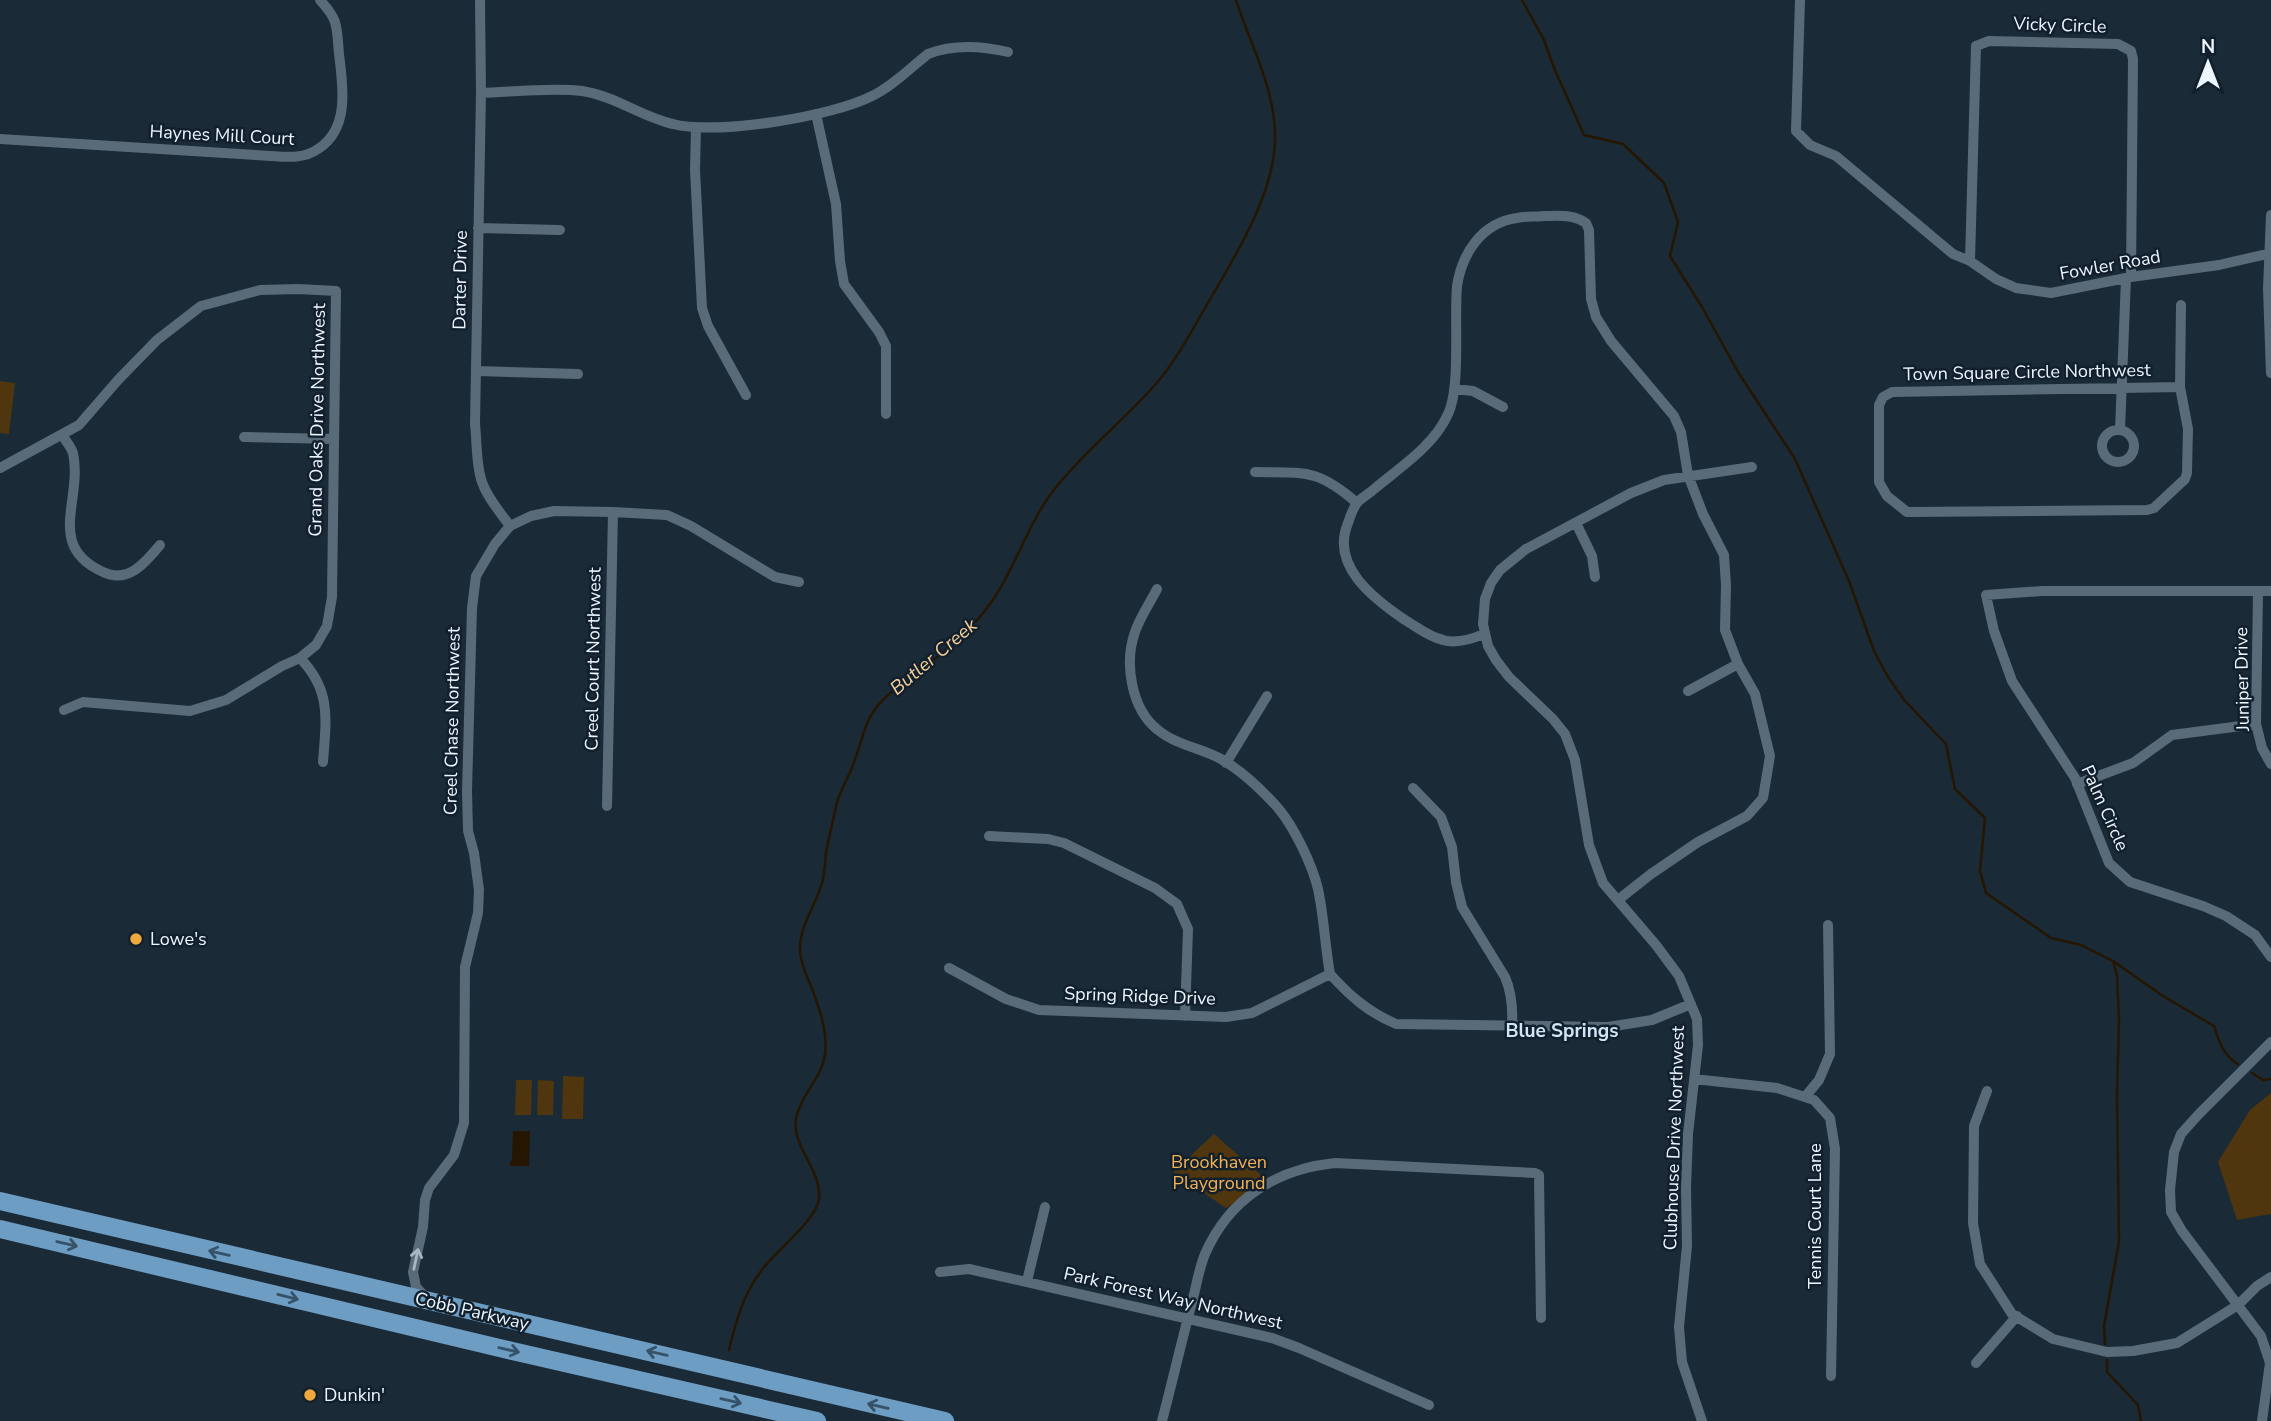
<svg xmlns="http://www.w3.org/2000/svg" width="2271" height="1421" font-family="'Nunito Sans',sans-serif">
  <style>
    .green { fill: #4f360e }
    .water { fill: #251602 }
    .lines { fill: none; stroke-linecap: round; stroke-linejoin: round }
    .stream { stroke: #251602; stroke-width: 2.5 }
    .street { stroke: #596b79; stroke-width: 10 }
    .primary { stroke: #6d9dc3; stroke-width: 18 }
    .oneway { stroke: #365268 }
    .oneway2 { stroke: #aab7c3 }
    .poi-dot { fill: #eea83c; stroke: #11202c; stroke-width: 2.5 }
    .labels { text-anchor: middle; stroke-width: 5; stroke-linejoin: round; paint-order: stroke }
    .street-label { font-size: 18px; fill: #ecf6ff; stroke: #11202c }
    .poi-label { font-size: 18px; fill: #ecf6ff; stroke: #11202c; text-anchor: start }
    .park-label { font-size: 18px; fill: #f4b254; stroke: #11202c }
    .water-label { font-size: 19px; font-style: italic; fill: #f6cf9b; stroke: #11202c }
    .neighbourhood-label { font-size: 19px; font-weight: bold; fill: #d1e5f6; stroke: #11202c }
  </style>
  <rect width="100%" height="100%" fill="#1a2a36"/>
  <path class="green" d="M0 381 15 383 9 434 0 433Z
    M563 1076 584 1077 583 1119H562Z
    M516 1080H532L531 1115H515Z
    M538 1080 554 1081 553 1115H537Z
    M2271 1093V1214L2237 1220 2218 1162 2250 1110Z
    M1214 1134 1269 1182 1226 1208 1173 1172Z"/>
  <path class="water" d="M513 1131H530L529 1166H510V1161H512Z"/>
  <g class="lines">
    <path class="stream" d="M1522 0 1544 40 1554 68 1584 135 1623 144 1664 183 1678 222 1670 256 1702 307 1738 372 1795 459 1849 581 1874 651 1888 677 1905 701 1946 744 1955 789 1985 818 1980 871 1986 893 2051 938 2081 945 2113 961 2163 996 2214 1026C2219 1042 2223 1055 2238 1064
      M2252 1073 2263 1080 2271 1079
      M2105 1344 2104 1326 2119 1242 2117 1094 2119 1020 2117 975 2113 961
      M729 1350C736 1321 743 1295 761 1271 775 1251 816 1221 819 1199 822 1170 791 1146 796 1118 801 1094 822 1078 825 1054 828 1031 819 1007 811 986 806 974 800 962 800 949 800 924 816 905 822 883 825 873 825 862 826 852 829 837 833 821 836 806 839 793 846 782 851 770 857 756 861 740 866 726 877 697 903 684 926 666 944 652 962 636 978 619 1013 581 1024 526 1057 486 1087 449 1124 420 1155 385 1174 363 1188 338 1202 313 1231 263 1277 193 1275 134 1274 86 1250 44 1236 0
      M2107 1360V1372L2138 1405 2141 1421"/>
    <path class="street" d="M480 0 481 93 475 424C477 442 476 462 481 479 486 496 500 512 510 526
      M1800 0 1796 131 1810 145 1836 156 1953 254 1970 261 1996 279 2016 288 2051 293 2131 277 2219 265 2271 253
      M481 93C511 92 554 87 582 91 615 96 642 117 673 124 717 135 831 117 872 96 893 86 910 68 928 54 953 44 982 46 1008 52
      M816 114 836 204 840 261 844 284 879 332 886 346V414
      M696 127 695 170 702 308 708 326 746 395
      M0 139 271 156C287 157 304 159 318 149 350 129 343 86 339 54 338 44 338 32 335 22 332 13 326 7 320 0
      M2271 215 2268 289 2271 373
      M478 228 560 230
      M1970 261 1976 46 1989 41 2118 44 2131 51 2133 59 2131 277
      M476 371 578 374
      M2180 387 1892 392 1883 397 1879 405V482L1887 496 1907 512 2147 510 2154 508 2185 479 2187 473 2188 429 2180 387 2181 305
      M1454 389 1473 391 1503 407
      M2102 446a16 16 0 1 1 32 0a16 16 0 1 1-32 0Z
      M2120 430 2126 278
      M62 435C66 441 71 447 73 453 83 500 45 546 103 572 128 584 145 563 160 545
      M244 437 334 439
      M0 468 79 425 118 380 157 340 201 306 260 290 298 289 336 291 332 597 327 626 316 645 300 658 282 666 226 700 190 711 83 702 64 710
      M1255 472C1305 473 1317 468 1357 503
      M1576 523 1592 556 1595 577
      M1157 589C1150 603 1140 617 1135 632 1124 663 1131 709 1158 730 1176 745 1201 748 1221 759 1242 771 1262 790 1278 808 1294 827 1312 864 1318 889 1324 917 1325 946 1330 974
      M2258 591 2256 724 2262 748 2271 764
      M2271 591H2042L1986 595 1994 631 2012 681 2075 778 2109 863 2130 882 2203 906 2226 916 2255 935 2271 957
      M1484 634C1472 639 1456 644 1443 640 1429 637 1417 627 1405 620 1374 599 1330 566 1348 523 1350 517 1353 508 1357 503 1361 498 1369 494 1373 490 1399 468 1434 446 1448 414 1461 387 1454 319 1457 286 1462 254 1481 223 1517 218 1525 216 1535 217 1544 216 1559 216 1573 214 1586 223L1589 230 1591 299 1596 317 1611 341 1674 416 1681 432 1688 475 1703 514 1724 555 1726 585 1725 630 1738 664 1755 694 1770 756 1763 798 1747 816 1698 842 1651 874 1618 900
      M300 658C332 691 326 720 323 762
      M1688 691 1738 664
      M1226 763 1267 696
      M2077 784 2133 763 2172 735 2256 724
      M1413 788 1441 817 1452 847 1456 882 1462 907 1505 977C1512 993 1513 1008 1512 1026
      M607 806 613 512
      M989 836 1048 839 1064 843 1155 888 1177 904 1188 929 1185 1016
      M949 968 1006 999 1039 1010 1226 1017 1252 1013 1330 974
      M1330 974C1350 996 1368 1012 1396 1024L1608 1027 1652 1020 1691 1004
      M2271 1042 2198 1115 2181 1134 2174 1152 2170 1190 2171 1212 2182 1231 2261 1336 2271 1366
      M1694 1079 1777 1088 1814 1100 1830 1118 1835 1149 1831 1376
      M1987 1091 1974 1126 1973 1223 1980 1264 2012 1314 2053 1339 2107 1352 2133 1351 2177 1343 2238 1305 2257 1286 2271 1277
      M1805 1097 1819 1080 1830 1054 1828 925
      M940 1272 969 1269 1272 1338 1299 1348 1429 1405
      M1027 1281 1045 1207
      M427 1299 416 1287 413 1272 423 1227 425 1200 429 1188 454 1155 464 1123 465 967 478 913 479 890 474 853 468 831 467 791 472 608 476 576 495 544 510 526 531 516 554 511 613 512 667 515 691 526 775 577 799 582
      M1976 1363 2017 1316
      M1162 1421C1172 1383 1181 1344 1191 1306 1196 1289 1198 1271 1205 1254 1229 1199 1276 1169 1335 1163L1535 1173 1539 1175 1541 1318
      M1702 1421 1682 1362 1679 1327 1687 1246 1686 1188 1688 1134 1698 1045 1697 1019 1679 976 1656 945 1603 883 1589 845 1575 760 1565 734 1553 719 1509 677 1496 660 1488 646 1483 624 1485 599 1491 583 1500 570 1526 549 1631 493 1664 480 1752 467
      M2262 1421 2270 1363"/>
    <path class="primary" d="M0 1201 945 1421
      M0 1229 508 1350 817 1421"/>
  </g>
  <defs><path id="oneway-shaft" d="M-6 0H5M1.5-3L5.5 0L1.5 3" fill="none" stroke-width="1.6" stroke-linecap="round" stroke-linejoin="round" transform="scale(1.75)"/></defs>
  <g class="oneway">
    <use href="#oneway-shaft" transform="translate(67 1244) rotate(13)"/>
    <use href="#oneway-shaft" transform="translate(219 1253) rotate(-167)"/>
    <use href="#oneway-shaft" transform="translate(288 1297) rotate(14)"/>
    <use href="#oneway-shaft" transform="translate(509 1350) rotate(13)"/>
    <use href="#oneway-shaft" transform="translate(657 1353) rotate(-167)"/>
    <use href="#oneway-shaft" transform="translate(731 1401) rotate(13)"/>
    <use href="#oneway-shaft" transform="translate(878 1406) rotate(-167)"/>
  </g>
  <use class="oneway2" href="#oneway-shaft" transform="translate(416 1259) rotate(-78)"/>
  <g class="poi-dot">
    <circle cx="136" cy="939" r="7"/>
    <circle cx="310" cy="1395" r="7"/>
  </g>
  <g class="labels">
    <g class="street-label">
      <text transform="translate(2060 25) rotate(2)" y="6">Vicky Circle</text>
      <text transform="translate(222 135) rotate(3)" y="6">Haynes Mill Court</text>
      <text transform="translate(2110 265) rotate(-10)" y="6">Fowler Road</text>
      <text transform="translate(460 280) rotate(-89)" y="6">Darter Drive</text>
      <text transform="translate(2027 372) rotate(-1)" y="6">Town Square Circle Northwest</text>
      <text transform="translate(317 420) rotate(-89)" y="6">Grand Oaks Drive Northwest</text>
      <text transform="translate(593 659) rotate(-89)" y="6">Creel Court Northwest</text>
      <text transform="translate(2242 679) rotate(-91)" y="6">Juniper Drive</text>
      <text transform="translate(452 721) rotate(-89)" y="6">Creel Chase Northwest</text>
      <text transform="translate(2105 808) rotate(66)" y="6">Palm Circle</text>
      <text transform="translate(1140 996) rotate(2)" y="6">Spring Ridge Drive</text>
      <text transform="translate(1674 1138) rotate(-88)" y="6">Clubhouse Drive Northwest</text>
      <text transform="translate(1815 1216) rotate(-90)" y="6">Tennis Court Lane</text>
      <text transform="translate(1173 1298) rotate(13)" y="6">Park Forest Way Northwest</text>
      <text transform="translate(472 1311) rotate(13)" y="6">Cobb Parkway</text>
    </g>
    <g class="poi-label">
      <text x="150" y="945">Lowe's</text>
      <text x="324" y="1401">Dunkin'</text>
    </g>
    <g class="park-label">
      <text x="1219" y="1168">Brookhaven<tspan x="1219" dy="21">Playground</tspan></text>
    </g>
    <g class="water-label">
      <text transform="translate(933 656) rotate(-40)" y="7">Butler Creek</text>
    </g>
    <g class="neighbourhood-label">
      <text x="1562" y="1037">Blue Springs</text>
    </g>
  </g>
  <g transform="translate(2208 63)" stroke="#11202c" stroke-width="5" paint-order="stroke">
  <path d="M0-5L12 26L0 18L-12 26Z" fill="#ecf6ff"/>
  <text y="-10" font-size="19" font-weight="bold" text-anchor="middle" fill="#ecf6ff">N</text>
  </g>
</svg>
